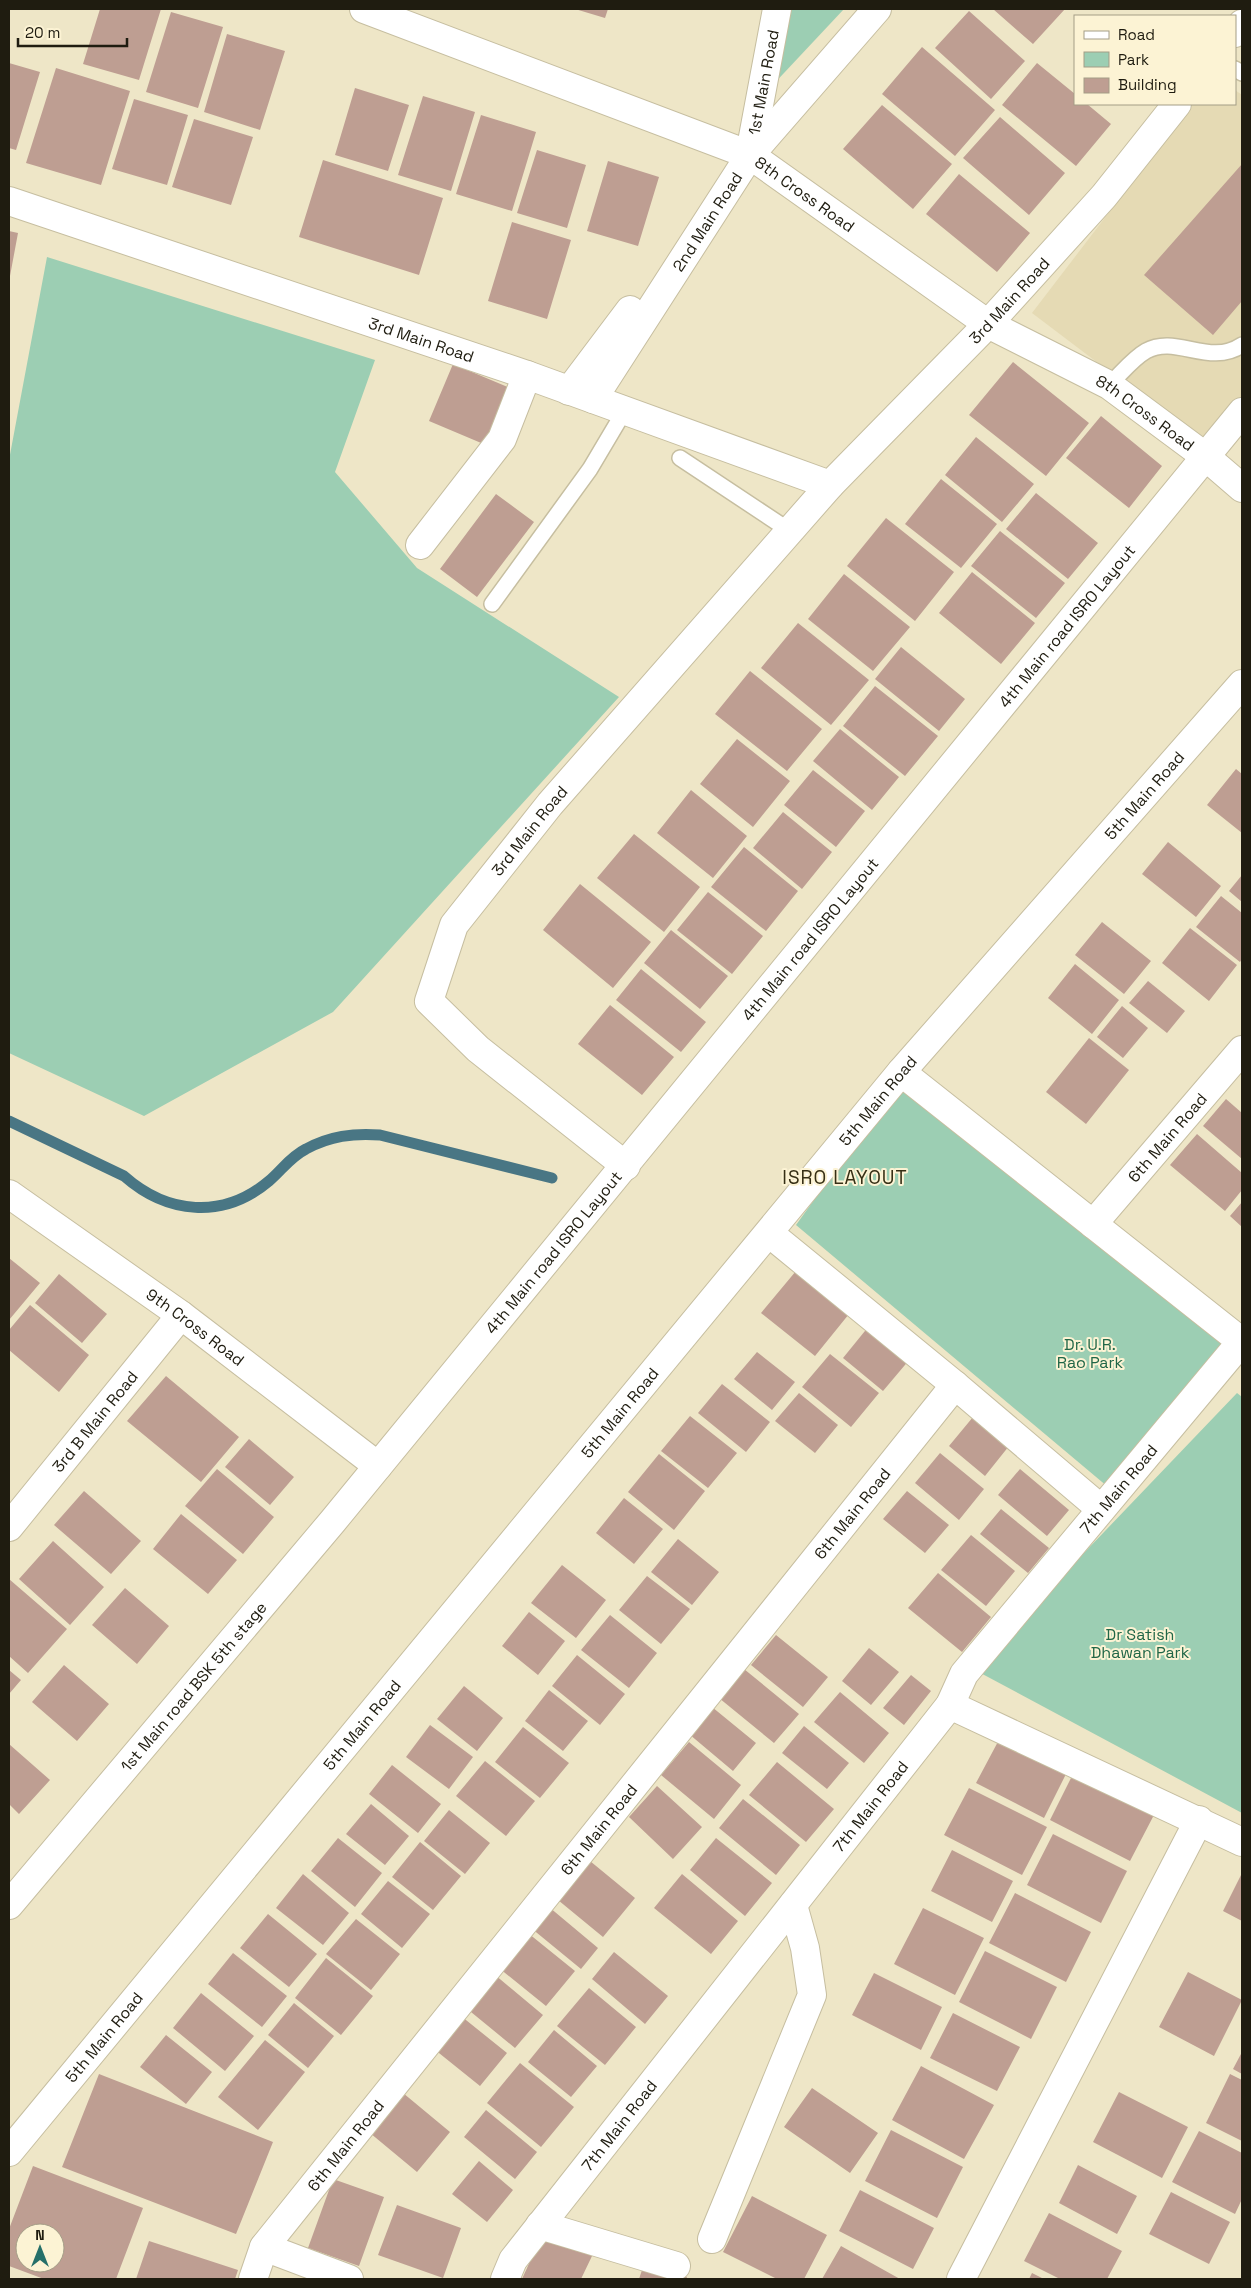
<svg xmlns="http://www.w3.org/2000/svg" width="1251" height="2288" font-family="'Space Grotesk',sans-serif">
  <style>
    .built { fill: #e5dab4 }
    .green { fill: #9cceb3 }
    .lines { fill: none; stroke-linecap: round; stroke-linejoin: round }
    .stream { stroke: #497684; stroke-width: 11 }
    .building { fill: #be9e92; fill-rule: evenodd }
    .lane-casing { stroke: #c6bea0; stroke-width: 18 }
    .street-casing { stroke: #c6bea0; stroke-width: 30 }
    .secondary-casing { stroke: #c6bea0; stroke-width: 30 }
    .lane { stroke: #fff; stroke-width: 15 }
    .street { stroke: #fff; stroke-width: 28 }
    .secondary { stroke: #fff; stroke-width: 28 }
    .labels { text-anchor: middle; stroke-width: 4; stroke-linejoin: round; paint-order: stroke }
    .street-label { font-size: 16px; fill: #1f1c10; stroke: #fcf3d4 }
    .park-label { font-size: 16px; fill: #206647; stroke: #fcf3d4 }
    .quarter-label { font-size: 19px; letter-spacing: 1px; fill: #362f15; stroke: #fcf3d4 }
  </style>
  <rect width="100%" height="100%" fill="#eee6c7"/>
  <path class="built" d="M1235 90 1242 95V396L1205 444 1032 313 1192 104H1235Z"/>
  <path class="green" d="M788 9H844L769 89Z
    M47 257 375 360 335 472 417 568 619 697 333 1012 144 1116 9 1053V460Z
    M902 1078 1230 1348 1108 1487 796 1225Z
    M1237 1393 1242 1397V1813L973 1669Z"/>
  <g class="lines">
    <path class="stream" d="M9 1121 124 1176C167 1214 223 1220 269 1181 282 1170 290 1157 306 1149 330 1136 353 1133 380 1135L552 1178"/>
  </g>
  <path class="building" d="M100 9H161L139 80 83 64Z
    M575 9H608L605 18Z
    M993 9H1065L1033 44Z
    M969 11 1025 61 991 99 935 48Z
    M171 12 223 27 198 108 146 92Z
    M227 34 285 51 260 130 204 112Z
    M922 47 995 110 955 156 882 94Z
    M9 63 40 72 16 150 9 148Z
    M1037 63 1075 94V104H1087L1111 124 1076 166 1002 105Z
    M56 68 130 91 101 185 26 163Z
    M355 88 409 105 388 171 335 155Z
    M423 96 475 112 451 191 398 175Z
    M134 99 188 115 167 185 112 169Z
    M882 105 952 164 913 209 843 149Z
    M481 115 536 132 512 211 456 194Z
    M1000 117 1065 173 1029 215 963 158Z
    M194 119 253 137 231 205 172 187Z
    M537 150 586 165 567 228 517 213Z
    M323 160 443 198 419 275 299 237Z
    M608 161 659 177 638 246 587 231Z
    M1242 164V301L1213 335 1144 275Z
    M959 174 1030 233 997 272 926 214Z
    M512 222 571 240 547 319 488 301Z
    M9 231 18 233 10 276 9 275Z
    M1013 362 1089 423 1046 476 969 415Z
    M453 364 517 391 493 448 429 421Z
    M1101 416 1162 466 1129 508 1066 458Z
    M976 437 1034 484 1002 522 945 475Z
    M941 479 997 524 961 568 905 524Z
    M1036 493 1098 543 1068 579 1006 529Z
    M496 494 534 522 477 597 440 569Z
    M886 518 954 572 915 621 847 566Z
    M1000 531 1065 583 1036 618 971 566Z
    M972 572 1035 623 1001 664 939 613Z
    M844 574 910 627 873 671 808 619Z
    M798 623 869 680 831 725 761 668Z
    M901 647 965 699 939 731 875 679Z
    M750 671 822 729 787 771 715 714Z
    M875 686 938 736 905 776 843 726Z
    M840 729 899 777 872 810 813 761Z
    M737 739 790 781 753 827 700 784Z
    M1236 769 1242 774V833L1207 805Z
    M813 770 865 811 836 847 784 805Z
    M691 790 747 836 713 878 657 833Z
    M783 812 832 852 802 889 753 848Z
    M634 834 700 887 664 932 597 878Z
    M1168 842 1221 886 1196 917 1142 874Z
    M744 847 798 891 766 931 711 887Z
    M1242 875V902L1229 891Z
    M580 884 651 942 613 988 543 930Z
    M708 892 763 936 732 974 677 930Z
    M1221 896 1242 913V959L1240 962 1196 927Z
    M1102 922 1151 961 1124 994 1075 955Z
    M1190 928 1237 965 1209 1001 1162 963Z
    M671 930 728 976 700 1009 644 963Z
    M1075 964 1119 1000 1092 1034 1048 998Z
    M641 969 706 1022 681 1052 616 1000Z
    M1148 981 1185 1011 1167 1033 1129 1003Z
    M610 1005 674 1057 642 1095 578 1044Z
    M1122 1006 1148 1028 1123 1058 1097 1037Z
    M1089 1038 1129 1070 1086 1124 1046 1092Z
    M1226 1099 1242 1113V1159L1203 1126Z
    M1197 1134 1242 1173V1190L1225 1211 1170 1165Z
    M1242 1202V1227L1230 1216Z
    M9 1258 40 1283 9 1320Z
    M796 1271 849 1314 815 1356 761 1313Z
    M59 1274 107 1314 82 1343 35 1303Z
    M30 1305 89 1355 59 1392 9 1350V1330Z
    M869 1326 910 1359 883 1391 843 1358Z
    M757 1352 795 1382 772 1410 734 1379Z
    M830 1354 879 1393 851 1427 802 1387Z
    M166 1376 239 1437 201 1482 127 1421Z
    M722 1384 770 1422 746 1452 698 1413Z
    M799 1393 838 1425 815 1453 775 1421Z
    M690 1416 737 1453 708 1488 661 1451Z
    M973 1417 1009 1446 985 1476 949 1446Z
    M249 1439 294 1477 270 1505 225 1467Z
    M940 1453 984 1489 959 1520 915 1483Z
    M659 1454 705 1491 674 1530 628 1492Z
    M217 1469 274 1517 243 1554 185 1506Z
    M1020 1469 1069 1510 1047 1536 998 1495Z
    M84 1491 141 1541 111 1574 54 1525Z
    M907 1491 949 1525 925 1553 883 1519Z
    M624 1498 663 1529 634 1564 596 1533Z
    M1001 1509 1049 1548 1028 1573 980 1534Z
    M181 1514 237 1560 208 1594 153 1549Z
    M971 1535 1015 1571 986 1606 941 1570Z
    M678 1539 719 1572 692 1605 651 1572Z
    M53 1541 104 1587 70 1625 19 1579Z
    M562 1565 606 1600 576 1638 531 1603Z
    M938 1573 991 1617 962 1652 908 1608Z
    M647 1576 690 1609 661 1644 619 1610Z
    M9 1579 67 1629 28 1673 9 1656Z
    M125 1588 169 1626 137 1664 92 1625Z
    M529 1612 565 1641 538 1675 502 1646Z
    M610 1615 657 1653 629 1688 581 1650Z
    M776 1635 828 1677 803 1707 751 1665Z
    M869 1648 899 1672 871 1705 842 1681Z
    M577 1655 625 1694 600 1725 552 1686Z
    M64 1665 109 1704 77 1741 32 1702Z
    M744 1669 799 1714 774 1743 719 1698Z
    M9 1670 21 1680 9 1694Z
    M911 1675 931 1691 904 1725 883 1708Z
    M464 1686 503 1718 477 1751 437 1719Z
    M549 1690 588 1721 563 1751 525 1721Z
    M840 1692 889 1733 864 1763 814 1722Z
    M712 1707 756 1743 733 1771 689 1734Z
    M430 1725 473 1757 449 1789 406 1757Z
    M804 1726 849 1763 827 1789 782 1753Z
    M523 1727 569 1763 540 1798 495 1762Z
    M1001 1736 1068 1770 1044 1818 976 1783Z
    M689 1742 741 1785 714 1819 661 1775Z
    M9 1744 50 1780 19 1814 9 1804Z
    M485 1761 535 1801 506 1836 456 1796Z
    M777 1762 834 1809 806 1842 749 1795Z
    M392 1765 441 1804 418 1833 369 1794Z
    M1074 1772 1155 1813 1130 1861 1050 1820Z
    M657 1786 702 1827 673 1859 629 1817Z
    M969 1788 1047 1827 1022 1875 944 1835Z
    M743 1799 800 1845 776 1875 719 1828Z
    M371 1804 409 1836 385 1865 346 1834Z
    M449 1810 490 1843 465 1874 424 1841Z
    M1053 1834 1127 1871 1101 1923 1027 1885Z
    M338 1838 382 1873 355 1907 311 1871Z
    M716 1838 772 1883 745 1916 690 1870Z
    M420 1842 461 1876 433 1910 392 1877Z
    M952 1850 1013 1881 992 1922 931 1891Z
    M590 1861 635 1898 603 1937 558 1900Z
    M1242 1873V1921L1223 1911Z
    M303 1874 349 1913 323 1945 276 1908Z
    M682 1874 738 1921 711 1954 654 1908Z
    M388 1881 430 1914 402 1948 361 1914Z
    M1015 1893 1091 1932 1066 1982 989 1943Z
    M549 1907 598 1948 581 1969 531 1928Z
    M923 1908 984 1938 955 1995 894 1964Z
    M268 1914 317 1954 289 1987 240 1948Z
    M356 1919 400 1954 371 1990 326 1954Z
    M523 1929 575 1971 546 2006 494 1964Z
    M985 1951 1057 1987 1031 2039 959 2002Z
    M614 1952 668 1996 645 2024 592 1979Z
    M233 1953 287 1996 262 2027 208 1984Z
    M326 1958 373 1996 341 2035 295 1998Z
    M488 1969 543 2015 515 2048 460 2003Z
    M1188 1972 1242 2000 1214 2056 1159 2027Z
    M874 1973 942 2007 921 2050 852 2015Z
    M589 1988 636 2027 605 2065 557 2026Z
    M201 1993 254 2036 225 2071 173 2028Z
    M294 2003 334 2036 308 2068 268 2035Z
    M456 2012 507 2053 480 2086 429 2045Z
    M953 2013 1020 2047 997 2091 930 2058Z
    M554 2030 597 2066 571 2097 528 2062Z
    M166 2035 212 2072 186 2104 140 2067Z
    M265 2040 305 2072 258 2130 218 2097Z
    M1242 2052V2074L1233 2069Z
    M520 2063 574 2107 541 2147 487 2103Z
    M921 2066 994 2105 964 2159 892 2120Z
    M99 2074 273 2142 236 2234 62 2167Z
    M1230 2074 1242 2080V2141L1206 2123Z
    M397 2088 450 2132 417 2172 364 2128Z
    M812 2088 878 2133 850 2173 784 2127Z
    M1119 2092 1188 2127 1162 2178 1093 2142Z
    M486 2110 537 2152 515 2179 464 2137Z
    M891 2130 963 2167 937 2218 865 2181Z
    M1199 2131 1242 2153V2199L1235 2214 1172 2182Z
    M479 2161 513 2190 487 2222 452 2194Z
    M1078 2165 1137 2196 1117 2234 1059 2203Z
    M33 2166 143 2208 116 2279H44L9 2266V2229ZM25 2233H55V2263H25Z
    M333 2179 384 2197 359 2266 308 2248Z
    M860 2190 934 2228 913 2269 839 2231Z
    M1171 2192 1230 2222 1209 2264 1149 2234Z
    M752 2196 827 2235 804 2279H777L723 2252Z
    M397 2205 461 2228 443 2278 378 2255Z
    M1049 2213 1122 2251 1107 2279H1060L1024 2261Z
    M542 2235 592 2256 581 2279H522Z
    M149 2241 238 2270 235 2279H136Z
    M841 2246 900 2279H822Z
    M644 2264 687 2277 686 2279H639Z
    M1032 2273 1044 2279H1029Z"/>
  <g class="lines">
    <defs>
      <path id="lane" d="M1235 69 1242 73
        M1109 385C1120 375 1132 359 1146 351 1176 334 1209 367 1242 345
        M680 458 790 531
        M492 604 590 469 625 410"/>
      <g id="street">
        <path id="s1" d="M364 9 750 155 988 324"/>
        <path id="s2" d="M750 153 777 9"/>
        <path d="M569 391 630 310"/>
        <path id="s3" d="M593 399 750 155 877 9"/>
        <path d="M420 545 502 439 527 375"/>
        <path d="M901 1072 1242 1342"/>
        <path id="s4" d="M626 1166 478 1049 429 1001 454 925 550 804 830 485"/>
        <path id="s5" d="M9 1194 181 1315 378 1466"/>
        <path id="s6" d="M1093 1224 1242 1050"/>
        <path d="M769 1233 955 1385 1101 1509"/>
        <path id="s7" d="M9 1527 181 1315"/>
        <path d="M950 1705 1242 1842"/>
        <path id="s8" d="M9 2152 901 1072 1242 684"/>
        <path d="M540 2225 676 2266"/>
        <path d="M712 2239 812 1995 805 1948 793 1905"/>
        <path d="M264 2247 349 2279"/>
        <path id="s9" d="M253 2279 264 2247 955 1385"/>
        <path id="s10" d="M505 2279 513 2260 950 1705 964 1674 1242 1341"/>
        <path d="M961 2279 1199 1820"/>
      </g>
      <g id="secondary">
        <path d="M1235 33 1242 24"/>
        <path id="s11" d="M9 201 527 375 830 485 988 324 1104 196 1177 104"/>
        <path id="s12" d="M988 324 1109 385 1206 457 1242 488"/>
        <path id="s13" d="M9 1905 333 1521 1242 412"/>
      </g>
    </defs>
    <use href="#lane" class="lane-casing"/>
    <use href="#street" class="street-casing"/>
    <use href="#secondary" class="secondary-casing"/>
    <use href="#lane" class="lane"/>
    <use href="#street" class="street"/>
    <use href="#secondary" class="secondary"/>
  </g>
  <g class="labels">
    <g class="street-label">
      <text dy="6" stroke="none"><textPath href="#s2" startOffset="72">1st Main Road</textPath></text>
      <text dy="6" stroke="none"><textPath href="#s1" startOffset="480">8th Cross Road</textPath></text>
      <text dy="6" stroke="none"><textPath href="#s3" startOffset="211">2nd Main Road</textPath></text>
      <text dy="6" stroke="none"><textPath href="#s11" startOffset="1126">3rd Main Road</textPath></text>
      <text dy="6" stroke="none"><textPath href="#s11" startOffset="435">3rd Main Road</textPath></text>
      <text dy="6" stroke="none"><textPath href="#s12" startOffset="181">8th Cross Road</textPath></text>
      <text dy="6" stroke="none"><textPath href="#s13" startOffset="1660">4th Main road ISRO Layout</textPath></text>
      <text dy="6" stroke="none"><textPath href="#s8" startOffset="1769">5th Main Road</textPath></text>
      <text dy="6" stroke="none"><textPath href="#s4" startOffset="458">3rd Main Road</textPath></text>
      <text dy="6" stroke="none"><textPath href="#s13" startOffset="1255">4th Main road ISRO Layout</textPath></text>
      <text dy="6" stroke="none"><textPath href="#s8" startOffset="1364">5th Main Road</textPath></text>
      <text dy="6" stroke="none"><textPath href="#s6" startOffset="114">6th Main Road</textPath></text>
      <text dy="6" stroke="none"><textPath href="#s13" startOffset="850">4th Main road ISRO Layout</textPath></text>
      <text dy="6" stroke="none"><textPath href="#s5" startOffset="229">9th Cross Road</textPath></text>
      <text dy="6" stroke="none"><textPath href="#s8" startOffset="959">5th Main Road</textPath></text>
      <text dy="6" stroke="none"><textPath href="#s7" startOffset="136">3rd B Main Road</textPath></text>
      <text dy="6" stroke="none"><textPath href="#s10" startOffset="1002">7th Main Road</textPath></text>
      <text dy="6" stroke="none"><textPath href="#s9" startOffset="974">6th Main Road</textPath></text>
      <text dy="6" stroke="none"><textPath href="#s13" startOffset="286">1st Main road BSK 5th stage</textPath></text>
      <text dy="6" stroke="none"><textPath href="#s8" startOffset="554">5th Main Road</textPath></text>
      <text dy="6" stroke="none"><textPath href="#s10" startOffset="598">7th Main Road</textPath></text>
      <text dy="6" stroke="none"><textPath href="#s9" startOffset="569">6th Main Road</textPath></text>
      <text dy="6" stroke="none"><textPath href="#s8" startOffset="149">5th Main Road</textPath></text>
      <text dy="6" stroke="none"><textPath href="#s10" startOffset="192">7th Main Road</textPath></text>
      <text dy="6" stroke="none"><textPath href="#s9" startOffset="164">6th Main Road</textPath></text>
    </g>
    <g class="park-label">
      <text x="1090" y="1350">Dr. U.R.<tspan x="1090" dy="18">Rao Park</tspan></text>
      <text x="1140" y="1640">Dr Satish<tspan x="1140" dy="18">Dhawan Park</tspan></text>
    </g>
    <g class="quarter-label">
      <text x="845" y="1184">ISRO LAYOUT</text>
    </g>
  </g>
  <rect width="1251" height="2288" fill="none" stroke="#1f1c10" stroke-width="20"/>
  <rect x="1074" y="15" width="162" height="90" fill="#fcf3d4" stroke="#a49d86"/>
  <rect x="1084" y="31" width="25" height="8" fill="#ffffff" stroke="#a49d86"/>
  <text x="1118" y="40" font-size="15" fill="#1f1c10">Road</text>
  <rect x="1084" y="52" width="25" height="15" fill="#9cceb3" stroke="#a49d86"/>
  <text x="1118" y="65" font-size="15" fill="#1f1c10">Park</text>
  <rect x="1084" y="78" width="25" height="15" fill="#be9e92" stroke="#a49d86"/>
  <text x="1118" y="90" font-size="15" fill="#1f1c10">Building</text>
  <g transform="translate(40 2248)"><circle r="24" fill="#fcf3d4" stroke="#a49d86"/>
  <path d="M0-4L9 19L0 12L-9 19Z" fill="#256f69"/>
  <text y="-8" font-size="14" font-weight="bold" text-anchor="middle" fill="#1f1c10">N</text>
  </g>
  <path d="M18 38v8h109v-8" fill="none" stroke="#1f1c10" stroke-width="2.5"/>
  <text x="25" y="38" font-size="15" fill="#1f1c10" stroke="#fcf3d4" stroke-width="4" paint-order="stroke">20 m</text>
</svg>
